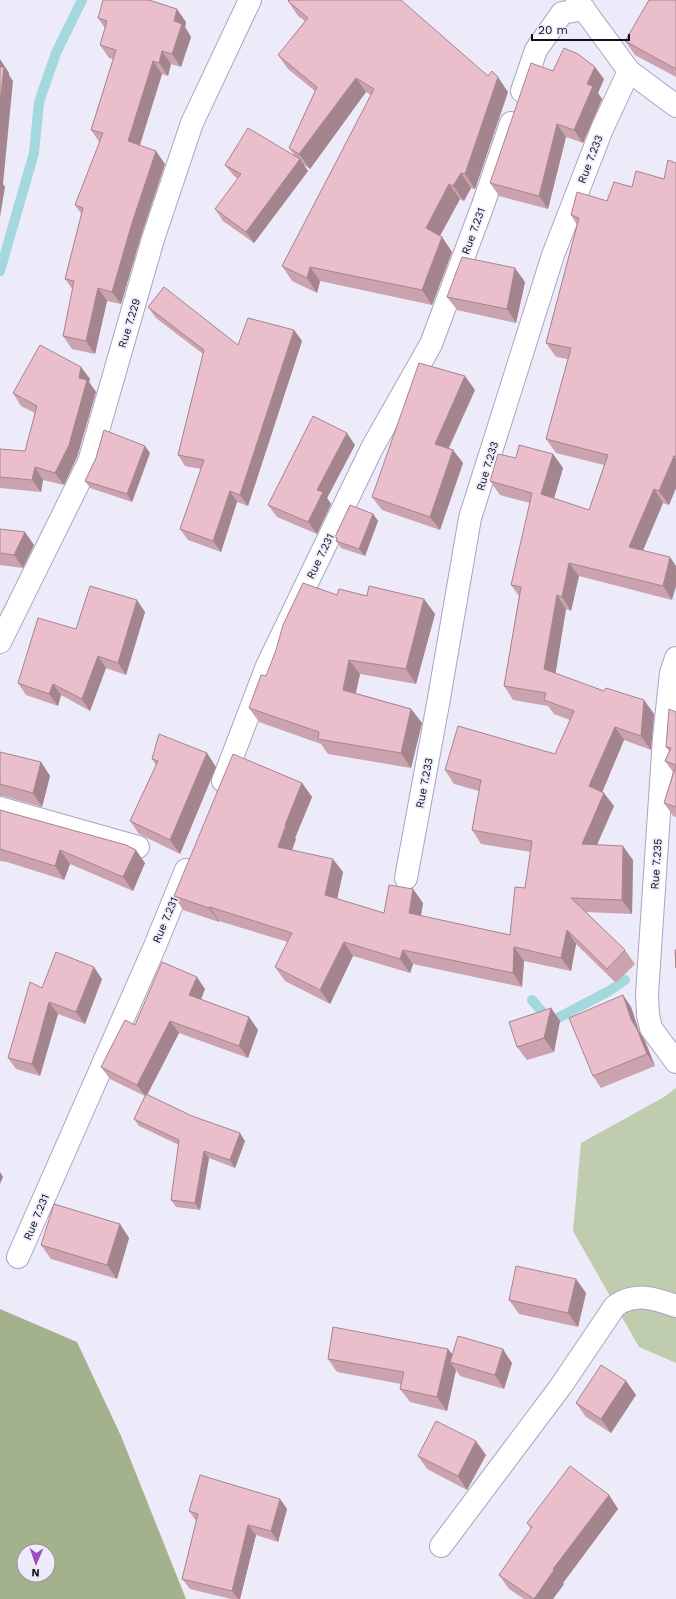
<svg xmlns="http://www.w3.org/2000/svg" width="676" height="1599" font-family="'Work Sans',sans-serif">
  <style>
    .green { fill: #bfccad }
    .forest { fill: #a3b28d; fill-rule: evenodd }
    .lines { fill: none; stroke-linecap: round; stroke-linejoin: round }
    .stream { stroke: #a3d8dc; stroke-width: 10 }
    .minor-casing { stroke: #a9a3c5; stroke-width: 24 }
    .tertiary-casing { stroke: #a9a3c5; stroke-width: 24 }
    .minor { stroke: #fff; stroke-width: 22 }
    .tertiary { stroke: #fff; stroke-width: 22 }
    .wall { fill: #caa3af }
    .shaded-wall { fill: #a4858e }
    .building { fill: #ebbecb; stroke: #a4858e }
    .labels { text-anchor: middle; stroke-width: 3.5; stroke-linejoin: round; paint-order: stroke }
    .street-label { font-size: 11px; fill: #110f1b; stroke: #edebfa }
  </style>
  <rect width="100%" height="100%" fill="#edebfa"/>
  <path class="green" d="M676 1088V1363L639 1347 573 1231 581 1143 664 1097Z"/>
  <path class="forest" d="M0 1309 77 1342 121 1436 186 1599H0ZM24 1551H48V1575H24Z"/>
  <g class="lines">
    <path class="stream" d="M0 271 34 153 39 102 56 53 82 0
      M532 1000 544 1014 556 1019 609 991 625 980"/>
    <defs>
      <path id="minor" d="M522 91 536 50 562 13 584 9
        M0 642 89 462 153 239 192 123 250 0
        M676 658 671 673 664 738 647 994 648 1015 651 1028 676 1062
        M223 781 267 666 372 448 431 344 483 205 511 123
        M0 808 138 847
        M406 878 438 704 470 518 553 255 602 129 629 71
        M18 1257 155 946 186 870
        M441 1546 561 1386 615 1306C635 1292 654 1298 676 1306"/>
      <path id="tertiary" d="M577 0 629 71 676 106"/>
    </defs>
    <use href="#minor" class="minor-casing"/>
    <use href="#tertiary" class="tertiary-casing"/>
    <use href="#minor" class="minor"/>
    <use href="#tertiary" class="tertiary"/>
  </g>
  <path class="wall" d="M676 0V77L635 55 625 41Z
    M288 1 488 76 508 92 475 189 471 188 464 201 460 199 440 236 442 237 452 252 432 305 320 281 317 293 292 281 282 266 371 95 366 92 310 169 304 165 308 171 254 243 223 221 215 209 238 179 234 176 225 165 295 156 289 148 315 91 288 69 278 55 305 21 298 16Z
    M98 18 186 22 185 27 191 37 181 67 171 64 168 76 162 74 140 145 165 164 141 236 121 304 107 301 95 354 72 349 63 336 73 290 65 279 82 215 75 205 100 143 91 130 113 59 109 58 100 45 105 28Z
    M553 71 604 79 598 93 602 99 583 143 566 137 548 209 499 196 490 183Z
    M676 163V488L669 505 663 503 643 550 672 600 579 576 571 611 566 609 555 674 604 691 644 700 654 714 651 750 624 740 602 792 614 806 597 845 633 860 632 914 586 912 625 950 635 964 616 983 576 944 571 971 524 961 522 987 413 964 410 973 353 956 330 1004 285 981 275 967 288 942 219 921V922L183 910 174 896 302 783 312 797 295 838 296 839 292 850 343 872 337 899 384 913 413 889 423 903 421 916 510 935 525 888 531 852 481 844 472 830 479 791 454 784 445 770 555 754 570 720 554 714 548 706 513 700 504 686 519 596 511 585 530 503 500 495 490 481 516 458 553 454 563 468 554 499 589 510 604 465 556 453 546 439 568 359 556 357 546 343 577 225 571 215 607 201 632 187 664 179Z
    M525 282 516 323 457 310 447 297Z
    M148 307 238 345 294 330 302 341 248 506 237 502 221 552 188 540 180 529 201 469 185 466 178 455 203 354 156 318Z
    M81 367 90 379 89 382 96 392 77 457 64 485 43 480 41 492 0 488V449L25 451 35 413 21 406 13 393Z
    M475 390 449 448 453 450 463 463 440 530 382 510 372 497Z
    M355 445 327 498 331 504 317 534 277 517 268 505Z
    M150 453 132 502 90 488 85 481 96 458Z
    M373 514 378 521 365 556 341 548 336 541 337 540 335 537Z
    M0 529 34 545 23 568 0 565Z
    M337 595 367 596 424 599 435 614 416 684 360 674 356 693 411 709 422 723 411 768 328 754 321 744 259 722 249 708 266 676Z
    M145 612 126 675 106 668 90 711 61 695 58 706 26 695 18 683 76 629Z
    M676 712V817L673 816 664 803 673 772 665 761 669 751 666 747Z
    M0 752 41 762 50 776 42 807 3 796H0Z
    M152 759 216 767 180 854 139 834 130 821 156 765Z
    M0 810 145 863 133 891 70 864 64 880 7 862 0 861Z
    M102 979 85 1024 58 1014 40 1076 16 1069 8 1058 42 988Z
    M205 989 201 1000 249 1017 258 1030 248 1058 179 1033 147 1095 245 1141 235 1168 209 1158 200 1210 176 1207 171 1200 179 1145 139 1126 134 1119 145 1096 110 1079 101 1067 135 1025Z
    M623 995 631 1007 639 1031 645 1041 655 1066 601 1088 593 1076Z
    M551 1008 560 1021 554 1052 527 1060 517 1047Z
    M120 1224 129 1238 117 1279 51 1259 41 1245Z
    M576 1279 586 1293 578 1327 519 1314 509 1300Z
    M448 1349 452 1354 512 1363 504 1389 460 1376 456 1370 447 1411 410 1402 400 1389 401 1384 337 1372 328 1359Z
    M626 1381 636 1395 611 1433 586 1417 576 1403Z
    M486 1455 467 1490 427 1469 418 1456Z
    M609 1495 618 1509 563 1583 564 1584 553 1599H524L509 1589 499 1575 531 1529 527 1523Z
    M280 1499 287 1509 278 1542 256 1535 240 1599H231L190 1589 182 1579 197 1521H196L189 1511Z"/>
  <path class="shaded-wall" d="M177 9 186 22 185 27 191 37 181 67 172 54 174 21Z
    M162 51 171 64 168 76 159 63Z
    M0 59 9 73V75L13 81 3 184 5 187 0 217Z
    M153 61 162 74 137 154 128 141Z
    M595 67 604 79 598 93 602 99 583 143 574 130 587 84Z
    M498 77 508 92 475 189 465 174Z
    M356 78 366 92 310 169 299 154Z
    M557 124 566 137 548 209 539 196Z
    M156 151 165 164 141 236 121 304 112 292 132 223Z
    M300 159 308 171 254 243 246 232Z
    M461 173 471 188 464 201 453 186Z
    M449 184 460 199 436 243 426 228Z
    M442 237 452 252 432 305 422 290Z
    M310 267 320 281 317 293 307 278Z
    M515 268 525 282 516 323 507 309Z
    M98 288 107 301 95 354 86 341Z
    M294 330 302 341 248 506 240 495Z
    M81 367 90 379 89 382 96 392 77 457 64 485 55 473Z
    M465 376 475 390 444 458 435 444Z
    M347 433 355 445 327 498 331 504 317 534 308 522 317 490Z
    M145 446 150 453 132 502 127 494Z
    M453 450 463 463 440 530 430 517Z
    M553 454 563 468 551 508 541 494Z
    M674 456 676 459V488L669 505 659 491Z
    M35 467 43 480 41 492 32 480Z
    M654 489 663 503 639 560 629 547Z
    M230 491 237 502 221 552 213 541Z
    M373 514 378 521 365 556 359 549Z
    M25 532 34 545 23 568 14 555Z
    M670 557 676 566V586L672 600 663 586Z
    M569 563 579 576 571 611 562 597Z
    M557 595 566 609 554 683 544 669Z
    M424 599 435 614 416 684 406 669Z
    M137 600 145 612 126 675 118 663Z
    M98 656 106 668 90 711 82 699Z
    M349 660 360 674 353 704 343 690Z
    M53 684 61 695 58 706 49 694Z
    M644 700 654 714 651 750 641 736Z
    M411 709 422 723 411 768 401 753Z
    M615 727 624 740 599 800 589 786Z
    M207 753 216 767 180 854 170 840Z
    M41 762 50 776 42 807 33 793Z
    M302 783 312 797 295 838 296 839 288 861 278 847 285 825Z
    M604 793 614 806 591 858 582 844Z
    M623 846 633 860 632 914 622 900Z
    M60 850 70 864 64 880 55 866Z
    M136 850 145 863 133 891 123 877Z
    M333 859 343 872 335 909 325 895Z
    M413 889 423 903 419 927 409 913Z
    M210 907 219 921V922L209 908Z
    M567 930 576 944 571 971 561 958Z
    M344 942 353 956 330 1004 320 990Z
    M514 947 524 961 522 987 513 973Z
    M403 950 413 964 410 973 400 959Z
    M94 967 102 979 85 1024 76 1012Z
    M197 977 205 989 197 1008 189 995Z
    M623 995 631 1007 639 1031 645 1041 655 1066 647 1054 631 1019Z
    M49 1002 58 1014 40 1076 32 1064Z
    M551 1008 560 1021 554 1052 544 1038Z
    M249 1017 258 1030 248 1058 239 1046Z
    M170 1021 179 1033 146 1097 137 1085Z
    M240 1133 245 1141 235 1168 230 1160Z
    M204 1151 209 1158 200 1210 195 1203Z
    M0 1172 3 1177 0 1184Z
    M120 1224 129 1238 117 1279 107 1265Z
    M576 1279 586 1293 578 1327 568 1313Z
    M448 1349 458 1362H450L456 1370 447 1411 437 1397Z
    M503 1349 512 1363 504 1389 495 1375Z
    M626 1381 636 1395 611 1433 601 1419Z
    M476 1441 486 1455 467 1490 458 1476Z
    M609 1495 618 1509 563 1583 564 1584 553 1599H534L553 1569Z
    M280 1499 287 1509 278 1542 271 1531Z
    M248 1525 256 1535 240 1599H238L232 1591Z"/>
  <path class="building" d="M103 0H149L177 9 174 21 182 24 172 54 162 51 159 63 153 61 128 141 156 151 132 223 112 292 98 288 86 341 63 336 74 281 65 279 83 208 75 205 103 133 91 130 116 50 100 45 107 21 98 18Z
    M289 0H401L488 76 492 71 498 77 465 174 461 173 453 186 449 184 426 228 442 237 422 290 310 267 307 278 282 266 374 89 356 78 299 154 289 148 317 87 278 55 308 18 288 1Z
    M649 0H676V69L625 41Z
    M564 48 578 54 595 67 587 84 593 86 574 130 557 124 539 196 490 183 531 63 553 71Z
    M0 67H4L0 103Z
    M248 128 300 159 246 232 215 209 241 174 225 165Z
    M668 160 676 163V456H674L659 491 654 489 629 547 670 557 663 586 569 563 562 597 557 595 544 669 604 691 606 688 644 700 641 736 615 727 589 786 604 793 582 844 623 846 622 900 571 898 625 950 607 969 567 930 561 958 514 947 513 973 403 950 400 959 344 942 320 990 275 967 292 933 210 907 209 908 174 896 233 754 302 783 285 825H286L278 847 333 859 325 895 384 913 389 885 413 889 409 913 510 935 515 887 525 888 532 841 472 830 481 780 445 770 458 726 555 754 574 711 544 700 546 693 504 686 521 587 511 585 532 493 490 481 498 454 516 458 519 445 553 454 541 494 589 510 608 455 546 439 571 348 546 343 579 218 571 215 577 192 607 201 614 182 632 187 636 171 664 179Z
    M462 257 515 268 507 309 447 297Z
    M164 287 238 345 248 318 294 330 240 495 230 491 213 541 180 529 204 460 178 455 204 350 148 307Z
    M40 345 81 367 79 378 87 380 69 445 55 473 35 467 32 480 0 477V449L25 451 37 406 13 393Z
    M419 363 465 376 435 444 453 450 430 517 372 497Z
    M313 416 347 433 317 490 323 492 308 522 268 505Z
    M104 430 145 446 127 494 85 481 96 458Z
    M350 505 373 514 359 549 336 541 337 538 335 537Z
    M0 529 25 532 14 555 0 553Z
    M303 583 337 595 339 589 367 596 369 586 424 599 406 669 349 660 343 690 411 709 401 753 318 739 319 732 249 708 261 675 266 676 276 650 283 625Z
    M90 586 137 600 118 663 98 656 82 699 53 684 49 694 18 683 38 618 76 629Z
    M669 709 676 712V807L664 803 676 765 665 761 671 748 666 747Z
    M159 734 207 753 170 840 130 821 158 761 152 759Z
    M0 752 41 762 33 793 0 784Z
    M0 810 126 845 136 850 123 877 60 850 55 866 0 849Z
    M675 950H676V968Z
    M56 952 94 967 76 1012 49 1002 32 1064 8 1058 30 982 42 988Z
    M162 962 197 977 189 995 249 1017 239 1046 170 1021 137 1085 101 1067 125 1020 135 1025Z
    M623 995 631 1019 637 1029 647 1054 593 1076 569 1018Z
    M551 1008 544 1038 517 1047 509 1022Z
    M146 1094 192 1116 240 1133 230 1160 204 1151 195 1203 171 1200 179 1140 134 1119Z
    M54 1204 120 1224 107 1265 41 1245Z
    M516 1266 576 1279 568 1313 509 1300Z
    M333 1327 448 1349 437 1397 400 1389 404 1372 328 1359Z
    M458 1336 503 1349 495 1375 450 1362Z
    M601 1365 626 1381 601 1419 576 1403Z
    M436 1421 476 1441 458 1476 418 1456Z
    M570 1466 609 1495 553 1569 554 1570 534 1599 499 1575 532 1527 527 1523Z
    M200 1475 280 1499 271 1531 248 1525 232 1591 182 1579 198 1514 189 1511Z"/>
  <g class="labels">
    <g class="street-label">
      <text transform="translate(590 159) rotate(-69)" y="4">Rue 7.233</text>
      <text transform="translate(473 231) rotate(-70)" y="4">Rue 7.231</text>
      <text transform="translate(129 323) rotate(-73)" y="4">Rue 7.229</text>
      <text transform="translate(487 466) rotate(-73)" y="4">Rue 7.233</text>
      <text transform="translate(320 556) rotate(-64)" y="4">Rue 7.231</text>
      <text transform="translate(424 783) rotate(-79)" y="4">Rue 7.233</text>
      <text transform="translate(656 864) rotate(-86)" y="4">Rue 7.235</text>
      <text transform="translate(165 920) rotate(-67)" y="4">Rue 7.231</text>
      <text transform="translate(36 1217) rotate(-67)" y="4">Rue 7.231</text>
    </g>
  </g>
  <g transform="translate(36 1563) rotate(182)"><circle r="19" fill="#edebfa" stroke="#9593a1"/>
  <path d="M0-3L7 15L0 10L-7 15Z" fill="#9d4dbd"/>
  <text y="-6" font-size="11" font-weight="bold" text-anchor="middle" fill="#110f1b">N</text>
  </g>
  <path d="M532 34v6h97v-6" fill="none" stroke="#110f1b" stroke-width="2"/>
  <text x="538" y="34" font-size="12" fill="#110f1b" stroke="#edebfa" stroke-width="3" paint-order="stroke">20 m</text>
</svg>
